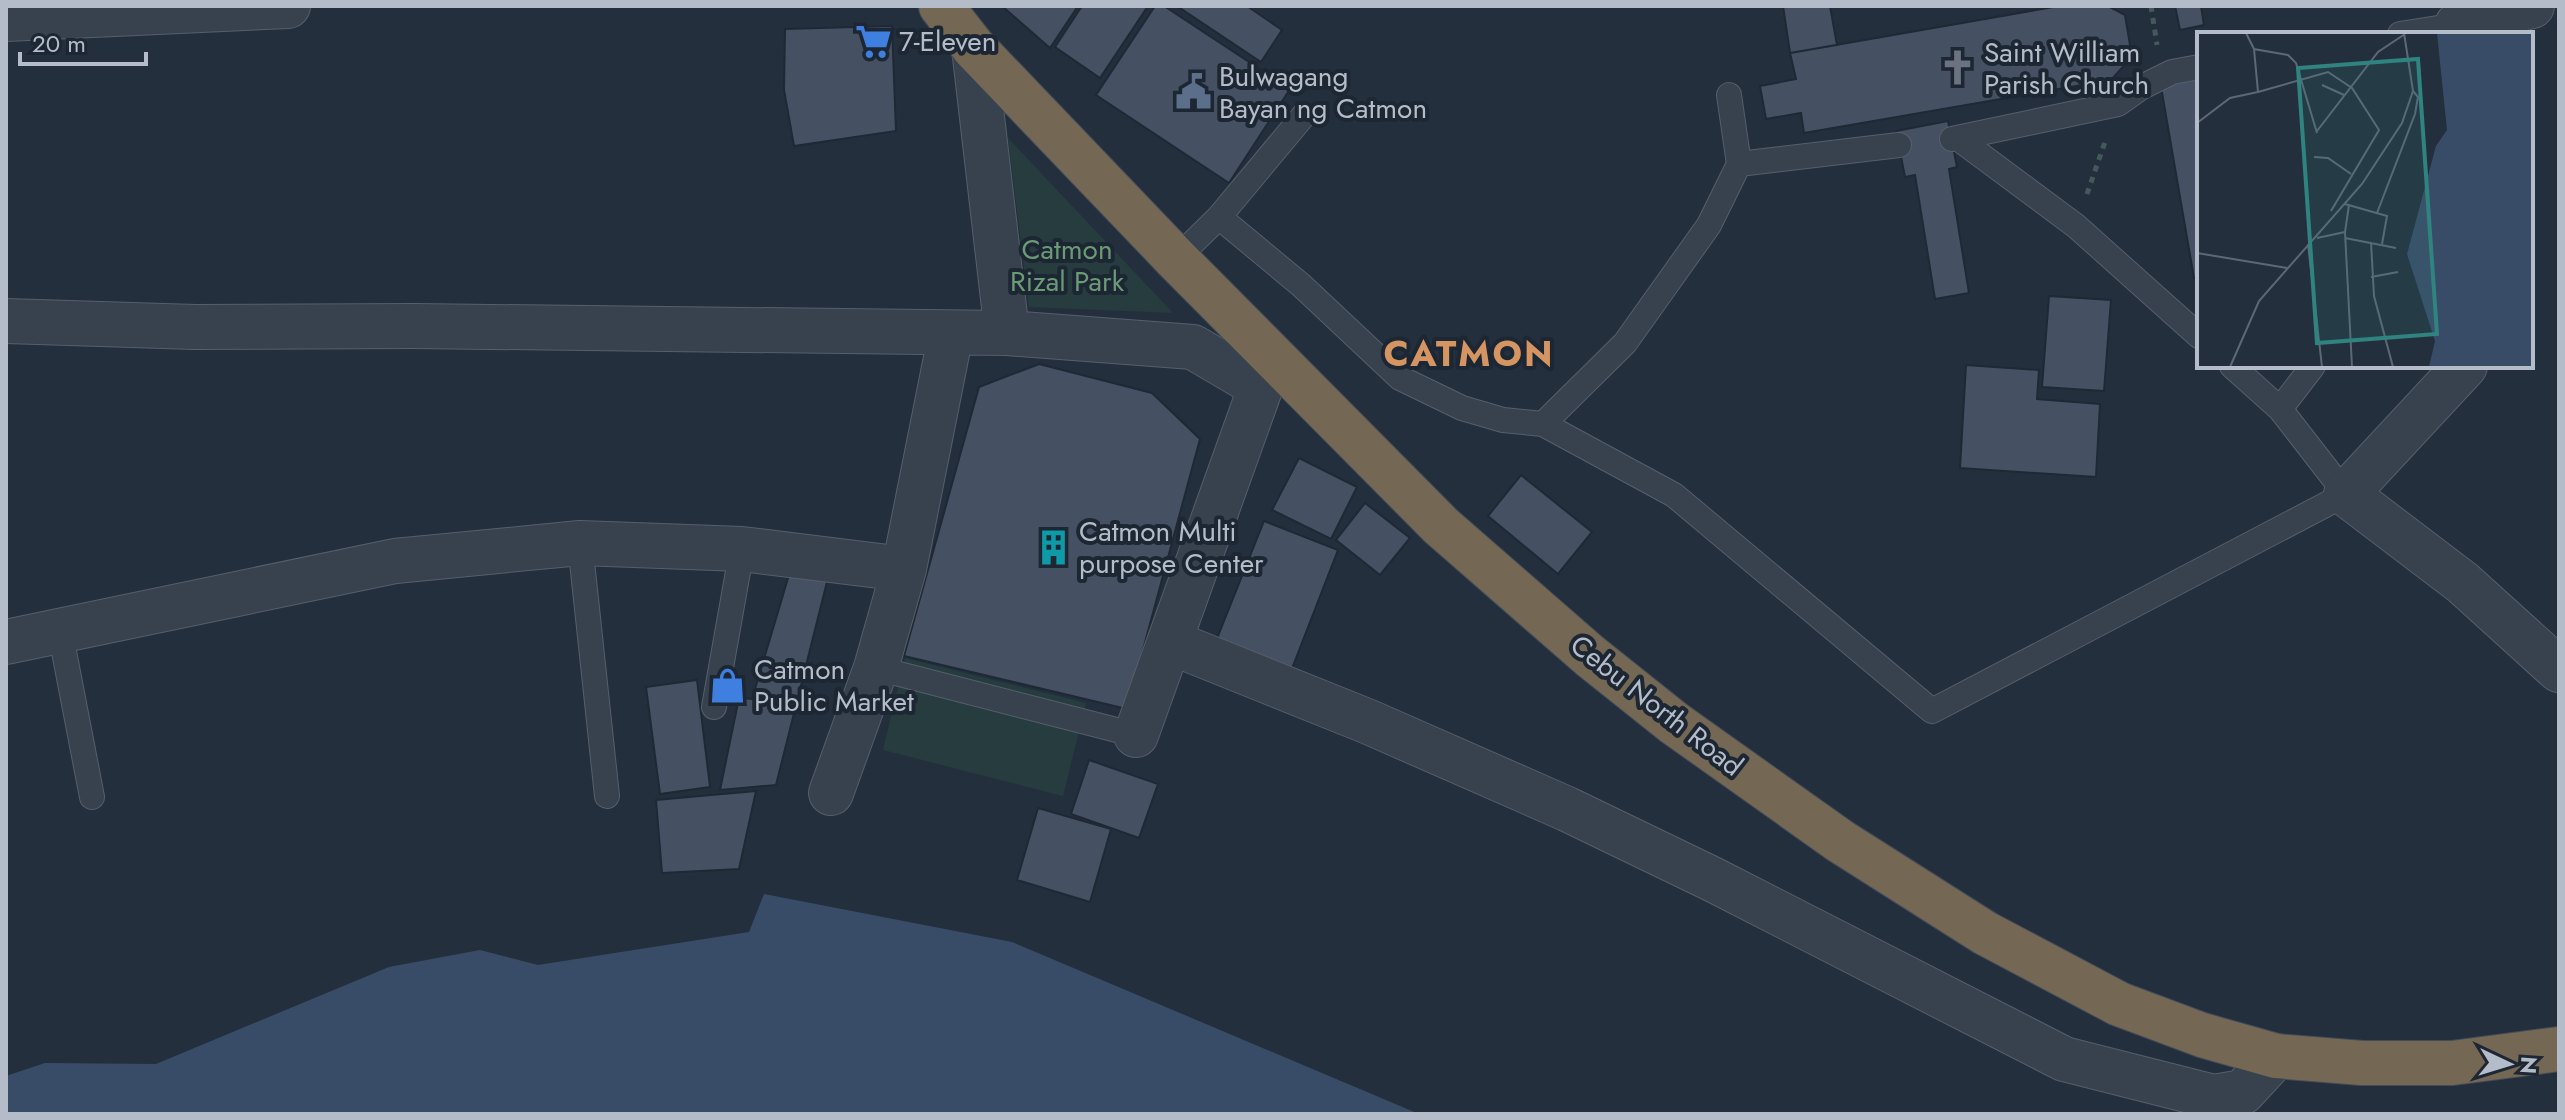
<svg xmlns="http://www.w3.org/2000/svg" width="2565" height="1120" font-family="Jost,sans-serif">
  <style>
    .green { fill: #263c3f }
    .water { fill: #394c67 }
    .building { fill: #455162; stroke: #1f2835; stroke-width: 2 }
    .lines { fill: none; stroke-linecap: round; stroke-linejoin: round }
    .lane-casing { stroke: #565f6c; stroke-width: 26 }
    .street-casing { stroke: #565f6c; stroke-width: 46 }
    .highway-casing { stroke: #434c59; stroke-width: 46 }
    .path { stroke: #44595c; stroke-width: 5; stroke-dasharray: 6 6; stroke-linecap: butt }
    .lane { stroke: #38414e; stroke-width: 24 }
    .street { stroke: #38414e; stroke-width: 44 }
    .highway { stroke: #746855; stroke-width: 44 }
    .labels { text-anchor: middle; stroke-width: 8; stroke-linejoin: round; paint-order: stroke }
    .poi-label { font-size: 28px; fill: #b4bcc9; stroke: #1d2633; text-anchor: start }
    .park-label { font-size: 28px; fill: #6b9a76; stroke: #1d2633 }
    .street-label { font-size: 28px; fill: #b4bcc9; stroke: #1d2633 }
    .district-label { font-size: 36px; font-weight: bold; letter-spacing: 2px; fill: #d59563; stroke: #1d2633 }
    .inset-road { fill: none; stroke: #5e6776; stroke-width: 2 }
    .view { fill: #308480; fill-opacity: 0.15; stroke: #308480; stroke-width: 4 }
    .inset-edge { fill: none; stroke: #b4bcc9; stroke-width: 4 }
  </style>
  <rect width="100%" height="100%" fill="#242f3e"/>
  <path class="green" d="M1008 138 1173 313 1029 307Z
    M905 658 1086 703 1063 796 883 750Z"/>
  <path class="water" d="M764 894 1012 942 1419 1114H6V1076L45 1063 156 1064 389 967 480 950 538 965 749 932Z"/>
  <path class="building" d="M1002 6H1078L1050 48Z
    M1082 6H1148L1100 78 1055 47Z
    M1155 6H1164L1290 89 1229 183 1096 95Z
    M1177 6H1247L1282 30 1261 62Z
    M1783 6H1830L1837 45 1790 53Z
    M2059 6H2108L2125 15 2132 57 2111 80 1804 133 1801 113 1766 119 1760 86 1796 79 1790 53Z
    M2175 6H2201L2204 25 2180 30Z
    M892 26 896 131 794 146 784 90 785 29Z
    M2199 75V278H2194L2160 81Z
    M1948 121 1957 167 1949 169 1969 293 1935 299 1915 175 1905 177 1896 131Z
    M2049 296 2111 300 2104 391 2042 387Z
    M1039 364 1152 393 1200 439 1127 709 904 656 979 387Z
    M1966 365 2039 370 2037 399 2100 404 2096 477 1960 468Z
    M1299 458 1357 487 1331 539 1272 510Z
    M1521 475 1592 532 1558 574 1488 516Z
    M1365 503 1410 538 1380 575 1336 540Z
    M1264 521 1338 550 1291 671 1216 641Z
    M791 568 828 578 776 785 720 790 739 698 752 699Z
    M697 680 710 787 660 794 646 687Z
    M1089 760 1158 784 1139 838 1071 814Z
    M756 791 739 869 662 873 656 800Z
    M1038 808 1111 829 1090 902 1017 880Z"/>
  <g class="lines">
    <defs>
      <path id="lane" d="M2400 34 2457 25
        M1952 139 2118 104 2142 87 2172 72 2199 67
        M1959 139 2076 226 2199 336
        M1739 164 1899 145
        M1219 217 1301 285 1400 378 1462 408 1503 420 1543 424 1674 495 1932 711 2346 494 2280 409 2232 366
        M1176 259 1219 217 1304 115
        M2280 409 2313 366
        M1543 424 1625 343 1709 225 1739 164 1729 95
        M580 543 607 796
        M60 631 92 797
        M876 668 1136 735
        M714 707 742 549"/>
      <path id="street" d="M6 19 288 6
        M2457 25 2532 6
        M974 48 1007 333
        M6 321 195 327 414 326 1007 333 1193 347 1261 387
        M2465 366 2346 494 2463 583 2559 670
        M6 642 395 561 580 543 742 549 904 569
        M1170 642 1369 722 1567 809 1712 879 2064 1059 2214 1097 2243 1092 2276 1056
        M1136 735 1270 361
        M831 793 876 668 904 569 951 333"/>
      <path id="highway" d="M941 6 974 48 1176 259 1441 526 1590 656 1674 723 1840 841 1985 933 2119 1004 2202 1035 2276 1056 2362 1063H2452L2559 1049"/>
    </defs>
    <use href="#lane" class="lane-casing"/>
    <use href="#street" class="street-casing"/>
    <use href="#highway" class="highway-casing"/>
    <path class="path" d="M2151 6 2157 45
      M2087 194 2106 139"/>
    <use href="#lane" class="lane"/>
    <use href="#street" class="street"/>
    <use href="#highway" class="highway"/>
  </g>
  <defs>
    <symbol id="supermarket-bare" viewBox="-9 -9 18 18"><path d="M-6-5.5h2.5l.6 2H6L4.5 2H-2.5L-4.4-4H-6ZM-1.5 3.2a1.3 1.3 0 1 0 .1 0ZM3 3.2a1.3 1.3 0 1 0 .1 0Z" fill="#3f7fe0" stroke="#1d2633" stroke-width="2.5" paint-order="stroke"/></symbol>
    <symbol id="church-bare" viewBox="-9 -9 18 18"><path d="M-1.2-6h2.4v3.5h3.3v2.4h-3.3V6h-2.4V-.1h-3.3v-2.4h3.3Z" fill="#6b7280" stroke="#1d2633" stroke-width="2.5" paint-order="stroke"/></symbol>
    <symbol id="civic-bare" viewBox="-9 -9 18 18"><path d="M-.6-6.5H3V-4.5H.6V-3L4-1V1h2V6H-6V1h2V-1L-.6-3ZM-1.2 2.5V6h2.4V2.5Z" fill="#5c6f8a" stroke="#1d2633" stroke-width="2.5" paint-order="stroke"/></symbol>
    <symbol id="building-bare" viewBox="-9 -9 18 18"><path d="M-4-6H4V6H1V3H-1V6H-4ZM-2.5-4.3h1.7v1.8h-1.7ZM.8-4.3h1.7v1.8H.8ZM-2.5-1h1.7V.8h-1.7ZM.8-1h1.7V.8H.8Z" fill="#0f9aa8" stroke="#1d2633" stroke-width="2.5" paint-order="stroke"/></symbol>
    <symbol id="shop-bare" viewBox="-9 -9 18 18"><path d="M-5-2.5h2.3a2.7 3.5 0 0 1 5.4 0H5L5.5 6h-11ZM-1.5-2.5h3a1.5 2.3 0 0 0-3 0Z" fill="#3f7fe0" stroke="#1d2633" stroke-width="2.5" paint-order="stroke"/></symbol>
  </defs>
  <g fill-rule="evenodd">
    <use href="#supermarket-bare" x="848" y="16" width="51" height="51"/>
    <use href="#church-bare" x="1932" y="42" width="51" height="51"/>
    <use href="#civic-bare" x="1168" y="66" width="51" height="51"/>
    <use href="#building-bare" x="1028" y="522" width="51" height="51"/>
    <use href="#shop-bare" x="702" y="660" width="51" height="51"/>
  </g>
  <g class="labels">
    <g class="poi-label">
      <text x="899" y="51">7-Eleven</text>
      <text x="1984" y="62">Saint William<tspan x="1984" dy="32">Parish Church</tspan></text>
      <text x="1219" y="86">Bulwagang<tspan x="1219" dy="32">Bayan ng Catmon</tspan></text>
      <text x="1079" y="541">Catmon Multi<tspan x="1079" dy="32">purpose Center</tspan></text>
      <text x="754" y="679">Catmon<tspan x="754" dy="32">Public Market</tspan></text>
    </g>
    <g class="park-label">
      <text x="1067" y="259">Catmon<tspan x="1067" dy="32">Rizal Park</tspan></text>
    </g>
    <g class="street-label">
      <text transform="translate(1657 705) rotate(38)" y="10">Cebu North Road</text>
    </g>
    <g class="district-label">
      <text x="1469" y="366">CATMON</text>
    </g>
  </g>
  <g transform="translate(2197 32)">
    <rect width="336" height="336" fill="#242f3e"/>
    <path d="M240 1H336V335H232L238 309 210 222 239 114 250 98Z" fill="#394c67"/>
    <path class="inset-road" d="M49 1 57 17 91 23 99 31 120 101M125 53 147 63M61 60 131 40 155 56 182 98 134 179M0 91 33 66 61 60 57 17M120 99 181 20 208 2M117 125 131 126 154 142M148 172 190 184 185 212M152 173 148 200 155 335M180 181 218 82 221 65 216 59M120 206 148 200M148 206 199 216M174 210 177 264 196 335M111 212 125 335M0 221 90 236M174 245 201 240M33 335 62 269 165 152 205 91 216 59 207 1"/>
    <path class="view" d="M221 27 240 302 120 311 101 36Z"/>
    <rect width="336" height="336" class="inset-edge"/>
  </g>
  <rect width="2565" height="1120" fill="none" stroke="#b4bcc9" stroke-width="16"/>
  <g transform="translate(2509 1064) rotate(94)" stroke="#1d2633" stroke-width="6" paint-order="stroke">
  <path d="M0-6L14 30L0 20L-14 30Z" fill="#b4bcc9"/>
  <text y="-12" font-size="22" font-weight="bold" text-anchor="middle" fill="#b4bcc9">N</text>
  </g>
  <path d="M20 52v12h126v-12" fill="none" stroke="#b4bcc9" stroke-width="4"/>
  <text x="32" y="52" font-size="24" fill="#b4bcc9" stroke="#1d2633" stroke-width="6" paint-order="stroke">20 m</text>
</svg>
